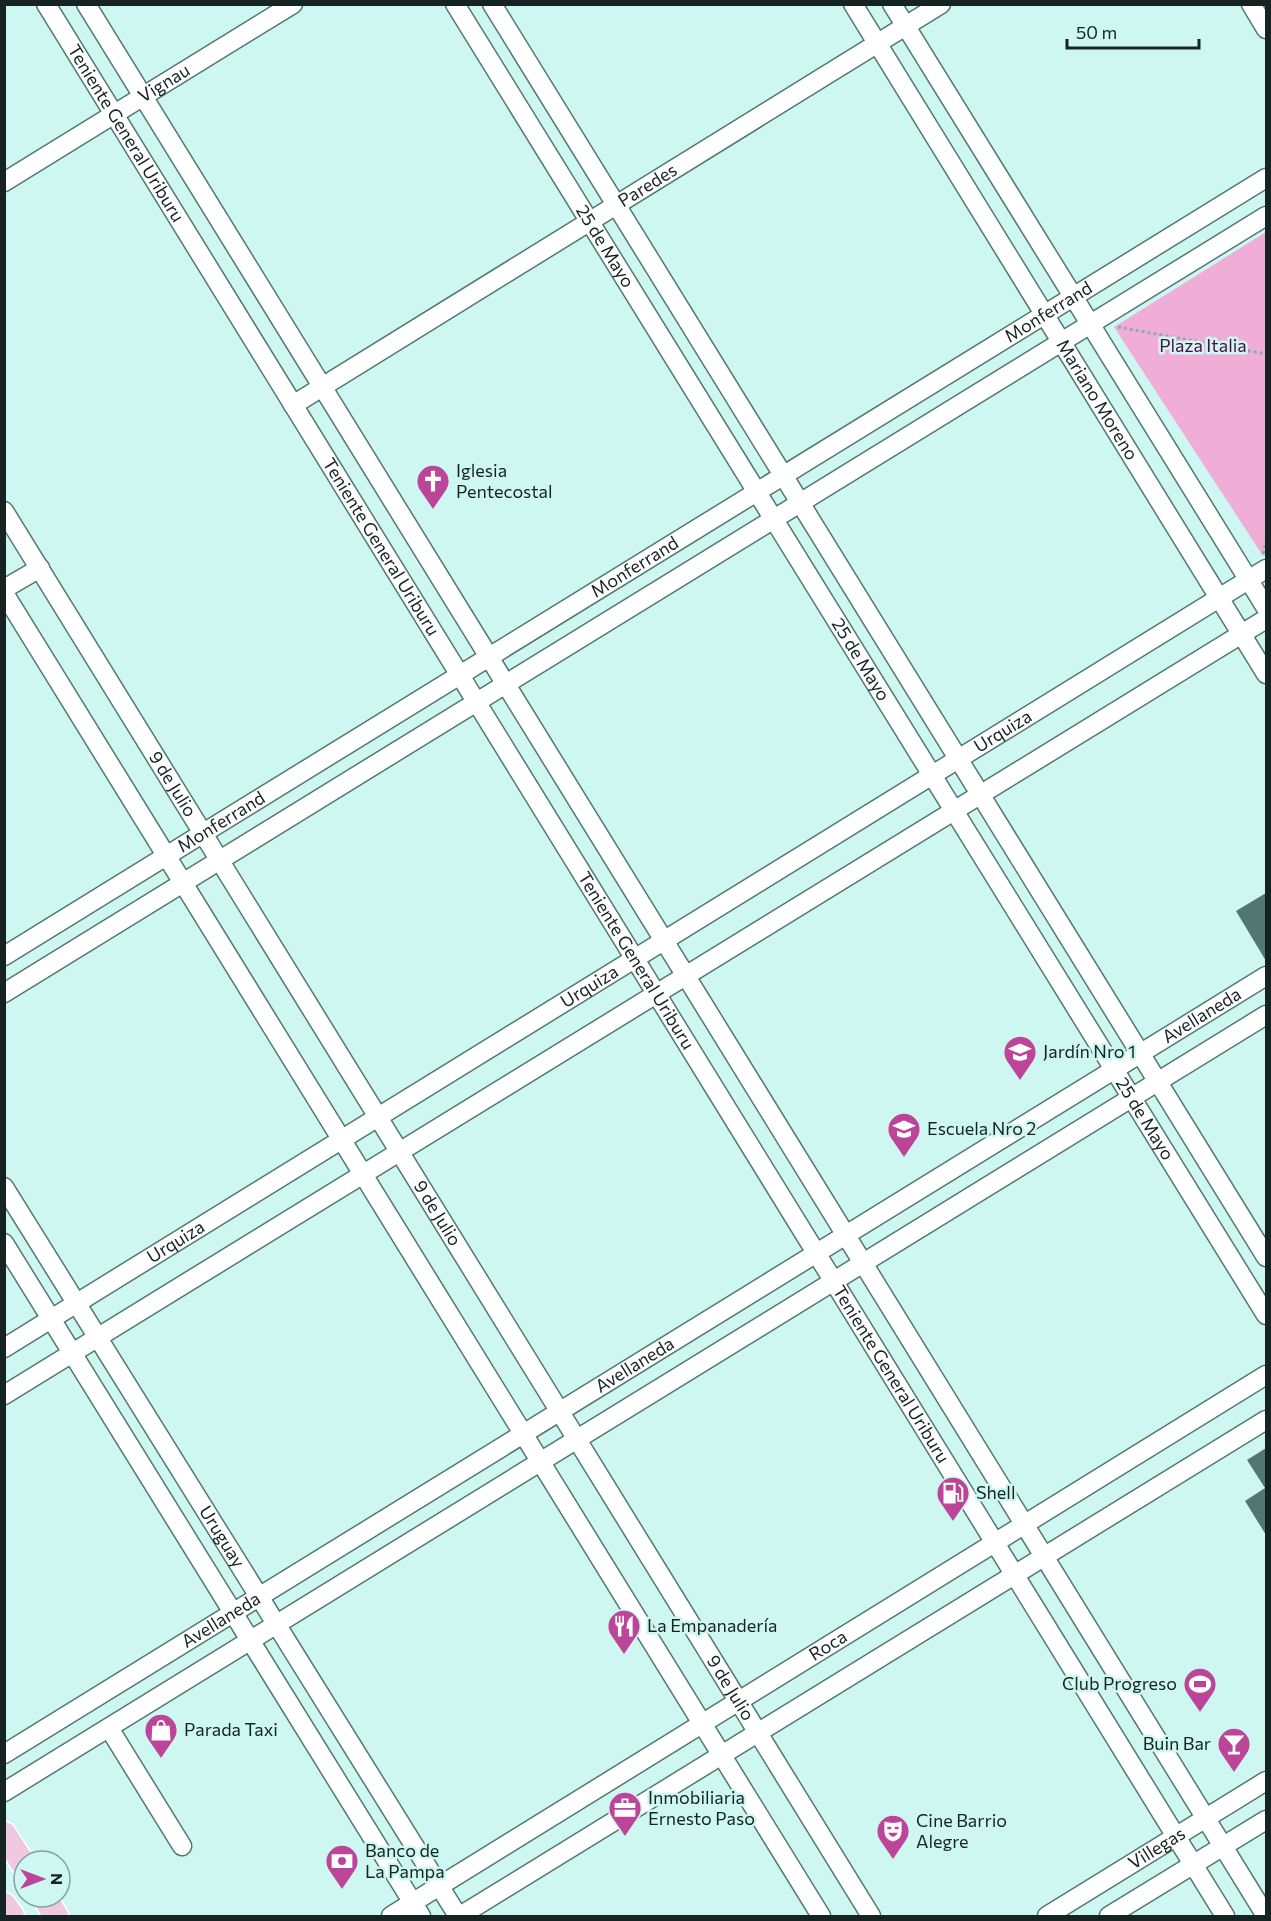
<svg xmlns="http://www.w3.org/2000/svg" width="1271" height="1921" font-family="Commissioner,sans-serif">
  <style>
    .green { fill: #f0add8 }
    .building { fill: #527772 }
    .lines { fill: none; stroke-linecap: round; stroke-linejoin: round }
    .minor-casing { stroke: #537873; stroke-width: 21 }
    .major-casing { stroke: #fff; stroke-width: 27 }
    .path { stroke: #8eada8; stroke-width: 3; stroke-dasharray: 3 3; stroke-linecap: butt }
    .minor { stroke: #fff; stroke-width: 18 }
    .major { stroke: #efc8e2; stroke-width: 24 }
    .labels { text-anchor: middle; stroke-width: 5; stroke-linejoin: round; paint-order: stroke }
    .street-label { font-size: 18px; fill: #152422; stroke: #cff7f1 }
    .park-label { font-size: 18px; fill: #4e0d3e; stroke: #cff7f1 }
    .poi-label { font-size: 18px; fill: #152422; stroke: #cff7f1; text-anchor: start }
  </style>
  <rect width="100%" height="100%" fill="#cff7f1"/>
  <path class="green" d="M1266 232V553L1263 556 1114 327Z"/>
  <path class="building" d="M1266 893V961L1236 911Z
    M1266 1448V1535L1245 1501 1265 1488 1247 1460Z"/>
  <g class="lines">
    <defs>
      <g id="minor">
        <path id="s1" d="M46 4 1225 1916"/>
        <path d="M86 4 1266 1916"/>
        <path id="s2" d="M455 4 1266 1315"/>
        <path d="M492 4 1266 1257"/>
        <path id="s3" d="M853 4 1266 674"/>
        <path d="M892 4 1266 608"/>
        <path d="M1251 4 1266 29"/>
        <path id="s4" d="M4 182 293 4"/>
        <path id="s5" d="M293 405 941 4"/>
        <path id="s6" d="M4 511 871 1916"/>
        <path d="M4 589 40 568"/>
        <path d="M4 593 821 1916"/>
        <path id="s7" d="M4 956 1266 178"/>
        <path d="M4 993 1266 216"/>
        <path id="s8" d="M4 1187 458 1916"/>
        <path d="M4 1243 421 1916"/>
        <path id="s9" d="M4 1348 1266 569"/>
        <path d="M4 1395 1266 619"/>
        <path d="M109 1728 182 1846"/>
        <path id="s10" d="M4 1754 1266 976"/>
        <path d="M4 1792 1266 1015"/>
        <path id="s11" d="M391 1916 1266 1375"/>
        <path d="M460 1916 1266 1420"/>
        <path id="s12" d="M1047 1916 1266 1781"/>
        <path d="M1109 1916 1266 1820"/>
      </g>
      <path id="major" d="M4 1834 24 1865
        M44 1897 56 1916
        M4 1905 12 1916"/>
    </defs>
    <use href="#minor" class="minor-casing"/>
    <use href="#major" class="major-casing"/>
    <path class="path" d="M1118 327 1266 354
      M1263 554 1266 541"/>
    <use href="#minor" class="minor"/>
    <use href="#major" class="major"/>
  </g>
  <defs>
    <symbol id="church-pin" viewBox="-11 -11 22 30"><path d="M0 17L-7.5 6A9.5 9.5 0 1 1 7.5 6Z" fill="#bc459a" stroke="#cff7f1"/><path d="M-1.2-6h2.4v3.5h3.3v2.4h-3.3V6h-2.4V-.1h-3.3v-2.4h3.3Z" fill="#fff"/></symbol>
    <symbol id="school-pin" viewBox="-11 -11 22 30"><path d="M0 17L-7.5 6A9.5 9.5 0 1 1 7.5 6Z" fill="#bc459a" stroke="#cff7f1"/><path d="M0-5L7-2L0 1L-7-2ZM-4 1L0 2.5L4 1V4Q0 6-4 4Z" fill="#fff"/></symbol>
    <symbol id="fuel-pin" viewBox="-11 -11 22 30"><path d="M0 17L-7.5 6A9.5 9.5 0 1 1 7.5 6Z" fill="#bc459a" stroke="#cff7f1"/><path d="M-5.5-6h7V0h2V4h1.3V-2.5L3-4.5l.8-.8L6-3V5H2.5V1h-1V6h-7ZM-4.2-4.7v3.2H.2V-4.7Z" fill="#fff"/></symbol>
    <symbol id="restaurant-pin" viewBox="-11 -11 22 30"><path d="M0 17L-7.5 6A9.5 9.5 0 1 1 7.5 6Z" fill="#bc459a" stroke="#cff7f1"/><path d="M-5-6h1v4h1v-4h1v4h1v-4h1v5L-1.5 .5V6h-2V.5L-5-1ZM5-6V6H3V1.5H1.5Q1.5-4 5-6Z" fill="#fff"/></symbol>
    <symbol id="stadium-pin" viewBox="-11 -11 22 30"><path d="M0 17L-7.5 6A9.5 9.5 0 1 1 7.5 6Z" fill="#bc459a" stroke="#cff7f1"/><path d="M0-5a6.5 5 0 1 0 0 10a6.5 5 0 1 0 0-10ZM-3.5-1.8h7v3.6h-7Z" fill="#fff"/></symbol>
    <symbol id="shop-pin" viewBox="-11 -11 22 30"><path d="M0 17L-7.5 6A9.5 9.5 0 1 1 7.5 6Z" fill="#bc459a" stroke="#cff7f1"/><path d="M-5-2.5h2.3a2.7 3.5 0 0 1 5.4 0H5L5.5 6h-11ZM-1.5-2.5h3a1.5 2.3 0 0 0-3 0Z" fill="#fff"/></symbol>
    <symbol id="bar-pin" viewBox="-11 -11 22 30"><path d="M0 17L-7.5 6A9.5 9.5 0 1 1 7.5 6Z" fill="#bc459a" stroke="#cff7f1"/><path d="M-6-5H6L.8 .8V4.5H3.5V6h-7V4.5H-.8V.8Z" fill="#fff"/></symbol>
    <symbol id="office-pin" viewBox="-11 -11 22 30"><path d="M0 17L-7.5 6A9.5 9.5 0 1 1 7.5 6Z" fill="#bc459a" stroke="#cff7f1"/><path d="M-6-3h4V-5.5h4V-3h4V5H-6ZM-1-4.5V-3h2v-1.5ZM-6 0V1H6V0Z" fill="#fff"/></symbol>
    <symbol id="theatre-pin" viewBox="-11 -11 22 30"><path d="M0 17L-7.5 6A9.5 9.5 0 1 1 7.5 6Z" fill="#bc459a" stroke="#cff7f1"/><path d="M-5-5.5Q0-4 5-5.5V0Q5 5 0 6Q-5 5-5 0ZM-3.3-2.5H-1v1.5H-3.3ZM1-2.5H3.3v1.5H1ZM-2.8 1Q0 5.5 2.8 1Z" fill="#fff"/></symbol>
    <symbol id="bank-pin" viewBox="-11 -11 22 30"><path d="M0 17L-7.5 6A9.5 9.5 0 1 1 7.5 6Z" fill="#bc459a" stroke="#cff7f1"/><path d="M-6-4H6V4H-6ZM0-2.3a2.3 2.3 0 1 0 0 4.6a2.3 2.3 0 1 0 0-4.6Z" fill="#fff"/></symbol>
  </defs>
  <g fill-rule="evenodd">
    <use href="#church-pin" x="414" y="462" width="38" height="52"/>
    <use href="#school-pin" x="1001" y="1033" width="38" height="52"/>
    <use href="#school-pin" x="885" y="1110" width="38" height="52"/>
    <use href="#fuel-pin" x="934" y="1474" width="38" height="52"/>
    <use href="#restaurant-pin" x="605" y="1607" width="38" height="52"/>
    <use href="#stadium-pin" x="1181" y="1665" width="38" height="52"/>
    <use href="#shop-pin" x="142" y="1711" width="38" height="52"/>
    <use href="#bar-pin" x="1215" y="1725" width="38" height="52"/>
    <use href="#office-pin" x="606" y="1789" width="38" height="52"/>
    <use href="#theatre-pin" x="874" y="1812" width="38" height="52"/>
    <use href="#bank-pin" x="323" y="1842" width="38" height="52"/>
  </g>
  <g class="labels">
    <g class="street-label">
      <text dy="6" stroke="none"><textPath href="#s4" startOffset="188">Vignau</textPath></text>
      <text dy="6" stroke="none"><textPath href="#s1" startOffset="152">Teniente General Uriburu</textPath></text>
      <text dy="6" stroke="none"><textPath href="#s5" startOffset="417">Paredes</textPath></text>
      <text dy="6" stroke="none"><textPath href="#s2" startOffset="285">25 de Mayo</textPath></text>
      <text dy="6" stroke="none"><textPath href="#s7" startOffset="1227">Monferrand</textPath></text>
      <text dy="6" stroke="none"><textPath href="#s3" startOffset="465">Mariano Moreno</textPath></text>
      <text dy="6" stroke="none"><textPath href="#s1" startOffset="638">Teniente General Uriburu</textPath></text>
      <text dy="6" stroke="none"><textPath href="#s7" startOffset="741">Monferrand</textPath></text>
      <text dy="6" stroke="none"><textPath href="#s2" startOffset="771">25 de Mayo</textPath></text>
      <text dy="6" stroke="none"><textPath href="#s9" startOffset="1174">Urquiza</textPath></text>
      <text dy="6" stroke="none"><textPath href="#s6" startOffset="321">9 de Julio</textPath></text>
      <text dy="6" stroke="none"><textPath href="#s7" startOffset="255">Monferrand</textPath></text>
      <text dy="6" stroke="none"><textPath href="#s1" startOffset="1124">Teniente General Uriburu</textPath></text>
      <text dy="6" stroke="none"><textPath href="#s9" startOffset="688">Urquiza</textPath></text>
      <text dy="6" stroke="none"><textPath href="#s10" startOffset="1407">Avellaneda</textPath></text>
      <text dy="6" stroke="none"><textPath href="#s2" startOffset="1311">25 de Mayo</textPath></text>
      <text dy="6" stroke="none"><textPath href="#s6" startOffset="825">9 de Julio</textPath></text>
      <text dy="6" stroke="none"><textPath href="#s9" startOffset="202">Urquiza</textPath></text>
      <text dy="6" stroke="none"><textPath href="#s10" startOffset="741">Avellaneda</textPath></text>
      <text dy="6" stroke="none"><textPath href="#s1" startOffset="1610">Teniente General Uriburu</textPath></text>
      <text dy="6" stroke="none"><textPath href="#s8" startOffset="412">Uruguay</textPath></text>
      <text dy="6" stroke="none"><textPath href="#s10" startOffset="255">Avellaneda</textPath></text>
      <text dy="6" stroke="none"><textPath href="#s11" startOffset="514">Roca</textPath></text>
      <text dy="6" stroke="none"><textPath href="#s6" startOffset="1383">9 de Julio</textPath></text>
      <text dy="6" stroke="none"><textPath href="#s12" startOffset="129">Villegas</textPath></text>
    </g>
    <g class="park-label">
      <text x="1203" y="352">Plaza Italia</text>
    </g>
    <g class="poi-label">
      <text x="456" y="477">Iglesia<tspan x="456" dy="21">Pentecostal</tspan></text>
      <text x="1043" y="1058">Jardín Nro 1</text>
      <text x="927" y="1135">Escuela Nro 2</text>
      <text x="976" y="1499">Shell</text>
      <text x="647" y="1632">La Empanadería</text>
      <text x="1177" y="1690" text-anchor="end">Club Progreso</text>
      <text x="184" y="1736">Parada Taxi</text>
      <text x="1211" y="1750" text-anchor="end">Buin Bar</text>
      <text x="648" y="1804">Inmobiliaria<tspan x="648" dy="21">Ernesto Paso</tspan></text>
      <text x="916" y="1827">Cine Barrio<tspan x="916" dy="21">Alegre</tspan></text>
      <text x="365" y="1857">Banco de<tspan x="365" dy="21">La Pampa</tspan></text>
    </g>
  </g>
  <rect width="1271" height="1921" fill="none" stroke="#152422" stroke-width="12"/>
  <g transform="translate(42 1879) rotate(90)"><circle r="28" fill="#cff7f1" stroke="#85a39e" stroke-width="1.5"/>
  <path d="M0-4.5L10 22L0 15L-10 22Z" fill="#bc459a"/>
  <text y="-9" font-size="16" font-weight="bold" text-anchor="middle" fill="#152422">N</text>
  </g>
  <path d="M1067 39v9h132v-9" fill="none" stroke="#152422" stroke-width="3"/>
  <text x="1076" y="39" font-size="18" fill="#152422" stroke="#cff7f1" stroke-width="4.5" paint-order="stroke">50 m</text>
</svg>
